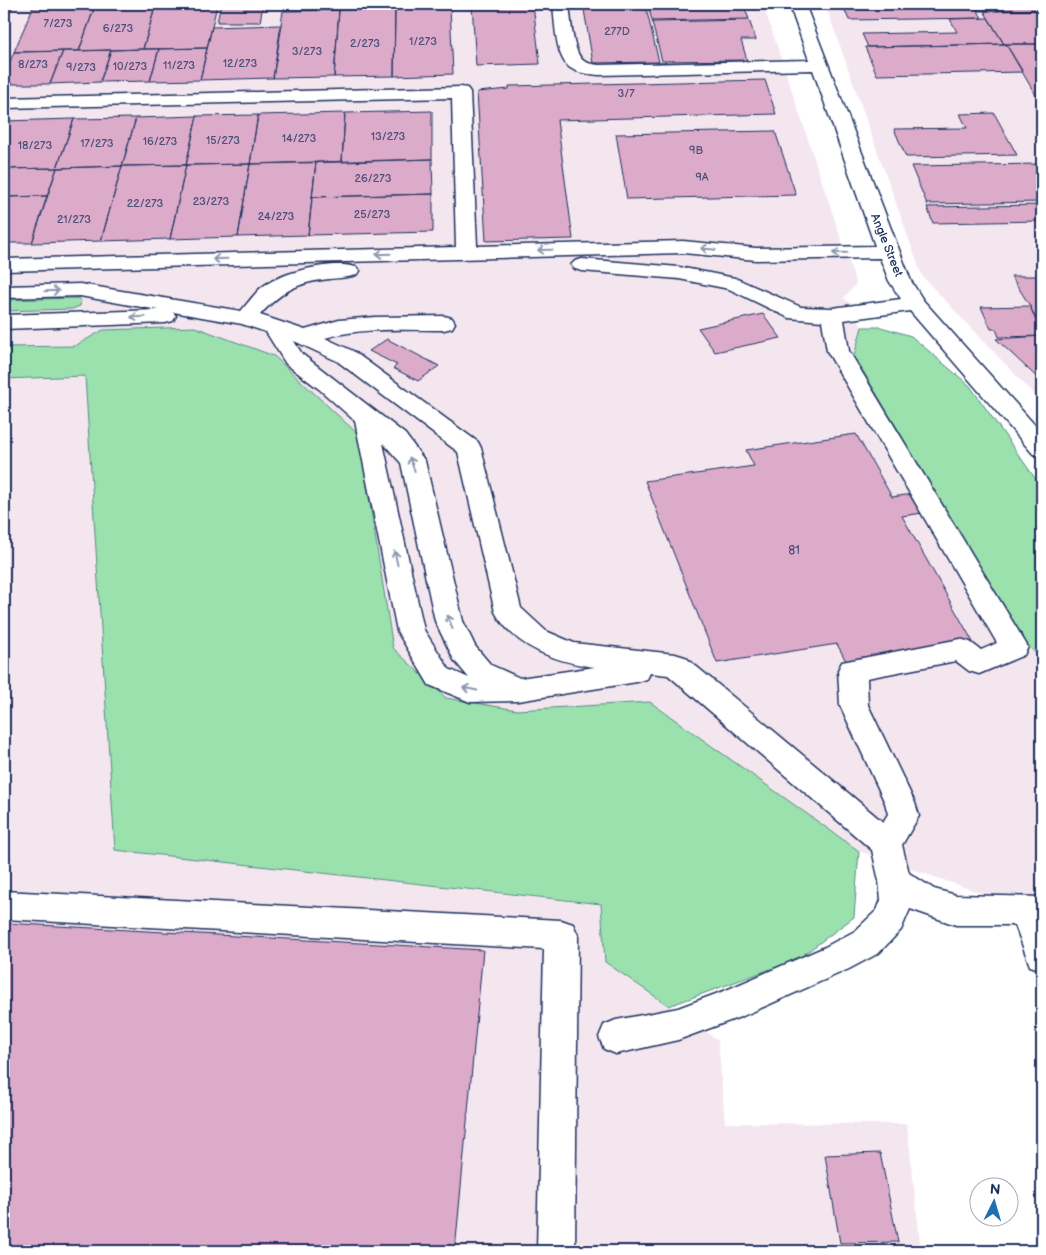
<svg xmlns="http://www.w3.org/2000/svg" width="1046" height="1255" font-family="'Balsamiq Sans',sans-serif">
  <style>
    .built { fill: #f4e6ef }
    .green { fill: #9ae1ae; stroke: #5a8886 }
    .building { fill: #dcabca; stroke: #1b2f5e }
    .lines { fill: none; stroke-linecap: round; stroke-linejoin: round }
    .minor-casing { stroke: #1b2f5e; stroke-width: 3 }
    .minor { fill: #fff; fill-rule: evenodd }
    .oneway { stroke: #8d97ae }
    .labels { text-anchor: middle; stroke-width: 4.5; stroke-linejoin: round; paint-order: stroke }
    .far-number-label { font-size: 11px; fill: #4b4e79 }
    .far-street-label { font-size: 12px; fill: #1b2f5e; stroke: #fff }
    .number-label { font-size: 12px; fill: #4b4e79 }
  </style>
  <rect width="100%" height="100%" fill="#fff"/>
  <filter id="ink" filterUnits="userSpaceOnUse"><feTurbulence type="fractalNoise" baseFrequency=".02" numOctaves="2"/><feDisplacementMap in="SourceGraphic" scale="10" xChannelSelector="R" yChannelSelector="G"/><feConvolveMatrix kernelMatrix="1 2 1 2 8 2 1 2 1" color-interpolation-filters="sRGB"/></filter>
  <g filter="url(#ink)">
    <path class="built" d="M4 4H763L856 284 844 298 851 304 862 327 854 356 1025 643 1042 659V914L859 851 650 702 517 710 446 698 393 648 359 435 103 330 75 346 4 347Z
      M825 4H1042V403L922 276Z
      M85 376 115 850 601 905 605 962 718 1040 725 1123 907 1124 921 1251H4V379Z"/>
    <path class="green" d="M77 298 81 300 80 306 72 309 4 311V300Z
      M195 327 274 356 359 435 393 648 446 698 517 710 650 702 859 851 854 917 798 959 669 1006 605 962 601 904 115 850 85 376 4 379V347L75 346 103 330Z
      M862 327H881L911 336 970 386 1042 488V659L1025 643 854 356Z"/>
    <path class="building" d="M156 4 217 5 207 48 143 49Z
      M156 4 143 49 79 51 95 6Z
      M221 4H263L260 22H217Z
      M472 4H533L540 64 476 66Z
      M583 4H645L659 62 593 63Z
      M648 4H743L749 19 652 21Z
      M974 4 982 18 849 20 843 6Z
      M975 4H1042V10L979 11Z
      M95 6 79 51 14 52 33 7Z
      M450 7 453 74 394 76 395 8Z
      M395 8 394 76 334 77 339 10Z
      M339 10 334 77 273 78 283 11Z
      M1037 10 1042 18V44H1004L984 11Z
      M988 18 1004 44 868 47 862 34 957 32 950 19Z
      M749 20 756 40H741L747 60 662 61 652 22Z
      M282 25 273 78 200 80 212 27Z
      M1006 44H1042V101H1039Z
      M1006 44 1023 72 877 75 865 47Z
      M207 48 200 80 150 81 159 49Z
      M143 49H159L150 81 100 82 111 50Z
      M111 50 100 82 50 84 63 51Z
      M63 51 50 84H4V76L14 52Z
      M765 80 776 114 557 120 573 239 486 241 477 92 509 89V86Z
      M432 111V159L342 162 345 113Z
      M345 113 342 162 250 164 258 115Z
      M994 113 1017 155 906 157 894 129 967 128 960 114Z
      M258 115 250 164 186 165 197 116Z
      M197 116 186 165 122 166 136 118Z
      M136 118 122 166 57 168 74 119Z
      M74 119 57 168 4 169V121Z
      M775 131 796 195 627 199 616 134Z
      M432 159 433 194 312 197 316 162Z
      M316 162 308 235 238 237 250 164Z
      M250 164 238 237 170 239 186 165Z
      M1042 164V202L927 204 911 166Z
      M186 165 170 239 101 241 122 166Z
      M122 166 101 241 32 243 57 168Z
      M57 168 47 196 4 197V169Z
      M433 194V232L308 235 312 197Z
      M47 196 32 243H4V197Z
      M1042 205V221L933 223 927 207Z
      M1011 276H1042V333L1030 306Z
      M1030 306 1042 336 999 337 996 329H991L981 307Z
      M763 314 781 338 715 352 698 328Z
      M1042 336V382L996 339Z
      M387 339 439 366 418 381 393 368 397 365 369 351Z
      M856 434 892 497 919 493 930 512 902 516 973 642 847 663 837 644 717 663 645 481 754 466 746 450Z
      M4 923 483 950 455 1251H4Z
      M880 1153 898 1242 840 1243 825 1155Z"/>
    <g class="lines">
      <defs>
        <path id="minor" d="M4 4H13L10 9 4 11Z
          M553 4H569C571 17 572 53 584 61 588 64 594 64 599 65L809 60 789 4H805L911 281 923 300 1042 433V456L1033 454 910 311 844 320 849 351 1028 647 1024 655 979 674 969 671 956 661 867 678 868 705 915 803 919 816 902 845 909 873 934 889 956 895 1042 897V970L1030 966 1015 925H956L910 909 901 930 879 953 849 969 743 1016 678 1040 616 1054 604 1049 599 1037 604 1025 616 1020 678 1008 724 991 825 947 855 931 877 910 881 900 879 881 872 850 668 675 650 673 647 679 637 682 518 701 470 702 429 685 397 631 355 421 319 389 286 364 266 332 242 324 173 312 176 316 173 321 165 323 4 329V315L158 310 80 296 4 298V286L80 284 241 311C248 303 254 294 262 287 282 272 332 260 356 267L360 271 356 275C347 278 338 278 329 279 297 282 281 292 260 315L305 330 339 320 375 317 444 316 452 318 455 323 452 328 444 330C405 330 363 327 325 338L353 351 478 442 481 448 521 608 546 631 574 643 675 654 685 657 883 822 888 814 885 803 840 705 838 670 842 662 960 639 970 642 981 650 997 643 827 351 822 321 789 318 729 289 679 279 582 271 575 269 571 265 575 261 582 259 679 267 735 278 801 307 832 308 901 299 889 281 880 258 756 260 683 253 4 271V259L456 247 452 98 4 108V98L461 87 467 88 470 92 477 246 683 241 756 248 875 246 813 70 599 75C590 74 580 74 572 69 555 60 555 22 553 4ZM294 341 337 361 458 452 495 612C515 648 557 662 595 667L520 678 491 665 475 646 463 621 425 461 405 434 302 354ZM383 443 401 463 435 621 454 660 469 678 449 669 424 630Z
          M4 891 561 920 573 924 578 935 575 1251H537L544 949 4 919Z"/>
      </defs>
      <use href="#minor" class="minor-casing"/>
      <use href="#minor" class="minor"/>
    </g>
    <defs><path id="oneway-shaft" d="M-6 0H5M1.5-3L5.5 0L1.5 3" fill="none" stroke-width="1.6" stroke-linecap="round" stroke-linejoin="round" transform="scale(1.25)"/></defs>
    <g class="oneway">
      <use href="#oneway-shaft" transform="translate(708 249) rotate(-174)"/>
      <use href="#oneway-shaft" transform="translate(545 250) rotate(179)"/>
      <use href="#oneway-shaft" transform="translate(840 253) rotate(179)"/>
      <use href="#oneway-shaft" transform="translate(383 254) rotate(178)"/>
      <use href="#oneway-shaft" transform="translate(220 259) rotate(178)"/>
      <use href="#oneway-shaft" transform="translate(52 291) rotate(-2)"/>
      <use href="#oneway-shaft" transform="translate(138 317) rotate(178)"/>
      <use href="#oneway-shaft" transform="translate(412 464) rotate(-111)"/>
      <use href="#oneway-shaft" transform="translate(396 558) rotate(-102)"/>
      <use href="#oneway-shaft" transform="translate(450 622) rotate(-110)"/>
      <use href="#oneway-shaft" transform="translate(470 689) rotate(-168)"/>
    </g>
  </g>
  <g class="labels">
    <g class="far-number-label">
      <text x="58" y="27">7/273</text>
      <text x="118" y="32">6/273</text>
      <text x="617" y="35">277D</text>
      <text x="423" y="45">1/273</text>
      <text x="365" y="47">2/273</text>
      <text x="307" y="55">3/273</text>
      <text x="240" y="67">12/273</text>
      <text x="33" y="68">8/273</text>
      <text x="179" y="69">11/273</text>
      <text x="130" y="70">10/273</text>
      <text x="81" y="71">9/273</text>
      <text x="626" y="97">3/7</text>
      <text x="388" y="140">13/273</text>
      <text x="299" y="142">14/273</text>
      <text x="223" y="144">15/273</text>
      <text x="160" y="145">16/273</text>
      <text x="97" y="147">17/273</text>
      <text x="35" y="149">18/273</text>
      <text x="696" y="154">9B</text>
      <text x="702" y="181">9A</text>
      <text x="373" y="182">26/273</text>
      <text x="211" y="205">23/273</text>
      <text x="145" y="207">22/273</text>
      <text x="372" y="218">25/273</text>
      <text x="276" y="220">24/273</text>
      <text x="74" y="223">21/273</text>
    </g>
    <g class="far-street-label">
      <text transform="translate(887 245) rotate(68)" y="4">Angle Street</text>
    </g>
    <g class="number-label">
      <text x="794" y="554">81</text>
    </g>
  </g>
  <rect width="1046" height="1255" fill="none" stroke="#fff" stroke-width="20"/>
  <rect x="10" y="10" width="1026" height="1235" fill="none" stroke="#1b2f5e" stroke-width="2" filter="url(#ink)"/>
  <g transform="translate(994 1202) rotate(5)"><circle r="24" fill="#ffffff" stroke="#a4acbf"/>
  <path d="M0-4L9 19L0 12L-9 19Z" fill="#1f6fb2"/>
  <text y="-8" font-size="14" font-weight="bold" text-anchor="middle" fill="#1b2f5e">N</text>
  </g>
</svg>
